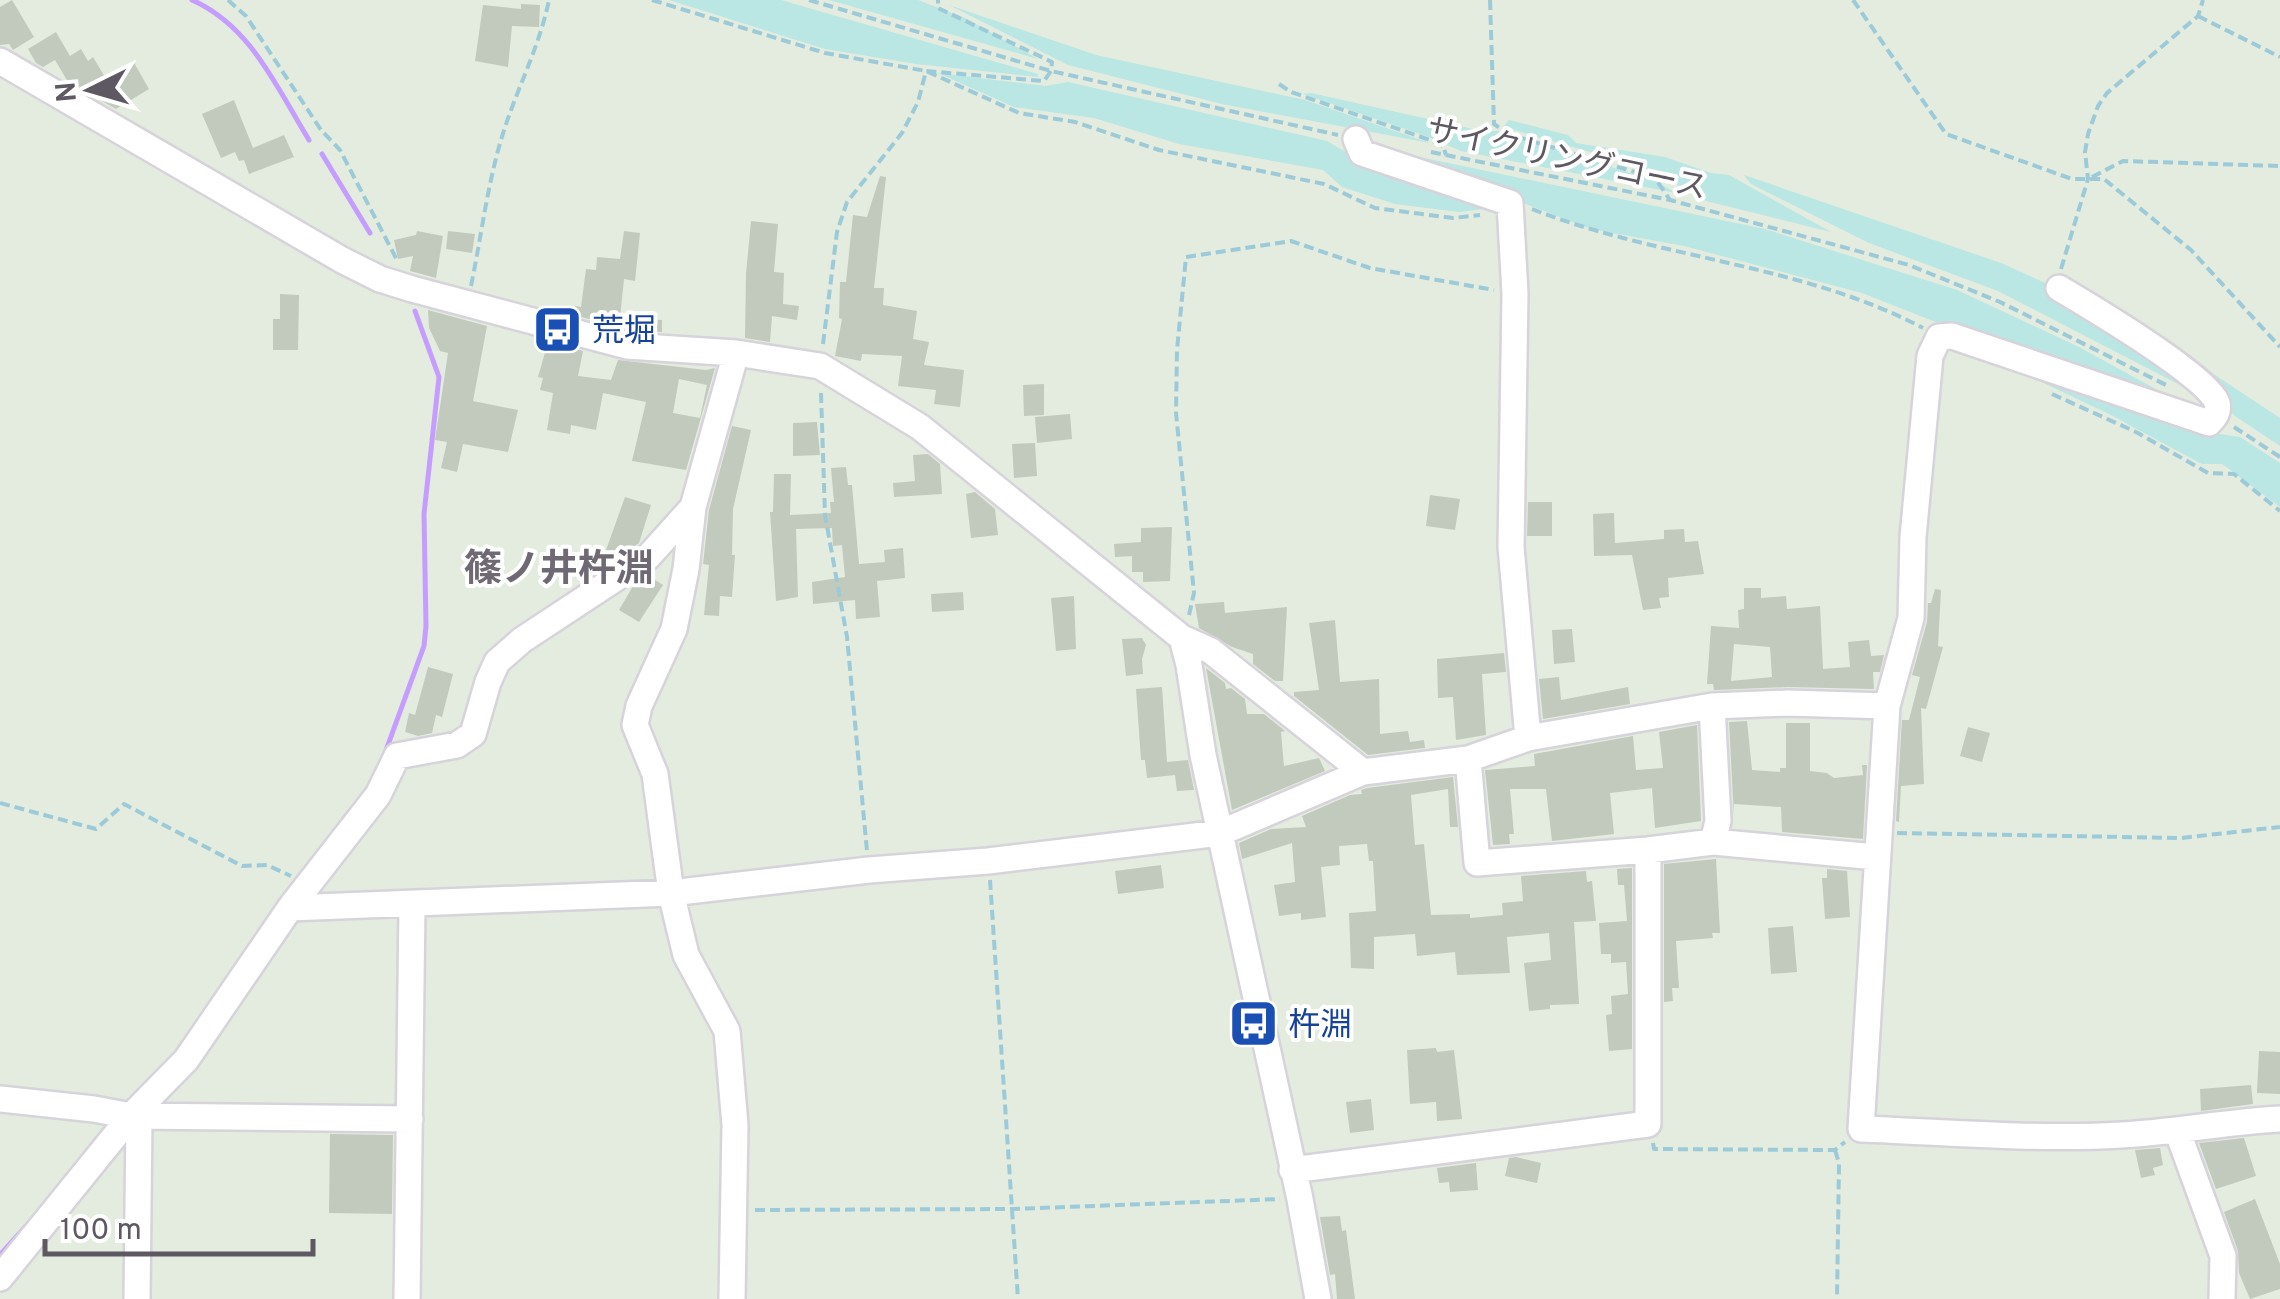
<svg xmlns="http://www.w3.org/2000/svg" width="2280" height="1299" font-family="Overpass,'Noto Sans JP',sans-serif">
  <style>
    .green { fill: #bae6e4 }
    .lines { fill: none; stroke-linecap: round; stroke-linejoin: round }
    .stream { stroke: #c59dff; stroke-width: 5 }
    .building { fill: #c2cabe; fill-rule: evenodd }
    .minor-casing { stroke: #d7d3da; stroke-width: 30 }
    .path { stroke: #9dcad8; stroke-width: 4; stroke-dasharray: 10 5; stroke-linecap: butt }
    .minor { stroke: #fff; stroke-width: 25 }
    .labels { text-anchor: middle; stroke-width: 8; stroke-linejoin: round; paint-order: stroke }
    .street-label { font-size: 32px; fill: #5d5861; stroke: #fff }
    .transit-label { font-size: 32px; fill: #164399; stroke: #fff; text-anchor: start }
    .quarter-label { font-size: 38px; font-weight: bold; fill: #6e6973; stroke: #fff }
  </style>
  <rect width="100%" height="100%" fill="#e3ecdf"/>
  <path class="green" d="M669 0H781L1038 74V77L916 64 825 49Z
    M829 0H918L967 19 1038 59Z
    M949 5 1096 55 1305 100 1430 143 1222 104 1068 65Z
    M938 73 1046 86 1068 82 1327 141C1379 174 1442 189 1501 207L1459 212 1395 204 1342 187 1323 170 1179 144 1094 118 1014 107Z
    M1311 93 1482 131H1500L1655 181 1676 193 1461 151 1426 136 1303 94Z
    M1509 120 1568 135 1576 143 1665 157 1711 173 1729 175 1831 232 1706 201 1697 193 1618 160 1503 127Z
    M1386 150 1765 229 1957 290 2079 347 2194 410 1933 321 1862 293 1684 246 1591 229Z
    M1744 175 2001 263 2050 285 2207 399 1998 291 1869 243 1751 184Z
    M1961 344 2200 431 2240 437 2280 463V507L2222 464H2202L2109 414Z
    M2168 344 2280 418V446L2235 416Z"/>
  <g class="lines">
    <path class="stream" d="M192 0C251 26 277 88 309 140
      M322 154 370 233
      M385 753 424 646 426 626 424 514 439 377 415 311
      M0 1255 28 1224"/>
  </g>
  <path class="building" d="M12 0 34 37 13 50 9 44 0 45V7Z
    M521 4 540 5 539 27 512 26 508 67 475 61 483 5 521 9Z
    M56 32 70 56 81 49 88 61 93 57 105 77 133 61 149 89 116 109 68 82 55 60 43 67 36 63 28 49Z
    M234 100 253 148 284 135 294 157 249 174 244 160 239 161 235 152 221 158 202 114Z
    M880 176 886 177 874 288H884L883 305 917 311 913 339 929 342 924 365 964 370 960 407 934 404 936 390 898 386 902 356 862 354 861 361 835 356 842 319 839 318 840 282H846L853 215 867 217Z
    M751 221 778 224 774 272 784 273 783 304 799 306 797 320 772 316 770 342 745 338 746 274Z
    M417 231 443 236 436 278 410 271 413 256 398 259 394 240 416 235Z
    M448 231 475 234 472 253 446 249Z
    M624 231 640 233 635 281 624 279 620 318 662 320V332L630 330 574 315 575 306 581 307 586 269 596 270 597 257 620 259Z
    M280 294 299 295 298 350H273V319H280Z
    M428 310 487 326 473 401 518 410 508 452 463 444 457 472 441 468 447 442 435 440 448 353 440 351 429 328Z
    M548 342 583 351 578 376 611 380 618 360 706 370 715 368 686 470 632 461 646 402 603 393 596 430 571 425 570 434 547 430 553 393 540 390 543 378 538 377ZM679 379 707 385 700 418 673 413Z
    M1044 384V415L1024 416 1023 385Z
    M1070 414 1072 439 1037 443 1035 417Z
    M817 422 820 455 793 456V423Z
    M732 426 751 430 733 509 732 555H735L732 597 720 596 719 616 704 615 709 565 703 564 709 510Z
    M1035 443 1037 476 1014 478 1012 444Z
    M928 454 940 464 942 494 894 497 893 483 915 481 913 455Z
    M846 467 848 485H852L859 564 885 562 884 550 903 548 905 578 877 581 880 617 856 619 855 600 813 604 812 582 845 577 842 545 833 546 832 528 796 529 798 597 776 601 770 512H773L774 474H791L790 515 831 513 830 502H834L831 468Z
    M975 492 995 509 998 535 971 538 966 494Z
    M1430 495 1460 499 1455 530 1426 526Z
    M625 497 651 505 639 543 605 566 601 564Z
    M1528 502H1552V536H1527Z
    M1614 513 1615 543 1664 539V530L1684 529 1685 542 1698 541 1704 574 1668 578 1669 597 1659 598 1661 608 1643 610 1632 555 1594 556 1593 514Z
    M1172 527 1170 581 1143 582V572H1132V556L1115 557 1114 544 1141 542V528Z
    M649 576 663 585 639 622 619 610 633 586Z
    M1744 588H1761V598L1786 596 1787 609 1820 606 1823 669 1850 667 1848 642 1869 640 1871 656 1884 655 1880 672H1873L1874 689 1788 687 1714 690 1713 684H1707L1711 626 1739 628 1738 610 1744 609ZM1734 644 1770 647 1772 677 1731 681Z
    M1935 589 1941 590 1938 646 1943 647 1926 709 1921 708 1924 784 1901 786 1899 822 1896 821 1902 720H1909L1920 677 1912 675 1927 622 1928 603H1931Z
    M963 592 964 610 932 612 931 594Z
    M1074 596 1076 649 1056 651 1051 598Z
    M1224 602 1225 613 1287 607 1283 681H1275L1253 664V654L1232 647 1199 628 1195 604Z
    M1335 620 1340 682 1379 679 1380 734 1408 731 1410 742 1424 740 1425 748 1368 755 1294 696V692L1319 690 1309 623Z
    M1572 629 1575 662 1554 664 1552 630Z
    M1142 638 1146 645 1142 659 1143 674 1126 676 1122 639Z
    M1504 653 1506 672 1482 674 1486 735 1456 740 1453 697 1438 698 1437 659Z
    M428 667 453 674 442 717 436 715 432 733 418 736 405 732 409 713 415 715Z
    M1206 668 1225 683 1226 689 1231 688 1245 699 1247 714H1264L1285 731 1281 732 1284 766 1319 758 1325 771 1232 810Z
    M1559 677 1561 700 1628 687 1630 704 1543 719 1539 679Z
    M1162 687 1167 762 1188 760 1194 790 1177 791 1175 775 1147 778 1145 760H1141L1136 689Z
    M1747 721 1752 770 1780 772V768H1786V723H1810V771L1827 773 1834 778 1863 775 1862 765H1867L1863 839 1782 832 1781 807 1734 804V817L1729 722Z
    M1697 725 1701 821 1655 828 1652 788 1610 793 1614 834 1552 841 1546 789H1510L1514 834H1509L1510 844 1493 845 1485 770 1535 766 1534 754 1633 736 1636 770 1663 768 1659 732Z
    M1968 727 1990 733 1982 762 1960 756Z
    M1453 777 1458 827H1450L1448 789 1411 795 1415 845 1424 844 1431 915 1470 914V918L1503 915 1502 903 1523 901 1521 876 1586 871 1587 882 1592 881 1596 921 1574 922 1579 1004 1550 1005V1009L1529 1011 1524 963 1551 960 1549 933 1507 937 1510 973 1457 975 1455 952 1417 956 1415 934 1374 937V969L1351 968 1349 913 1376 911 1373 861H1369L1367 844 1339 846 1340 865 1321 867 1326 917 1301 920V913L1279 916 1274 885 1295 882 1292 843 1242 859 1239 843 1271 829 1306 827 1302 816 1350 795 1362 794 1361 790 1367 788Z
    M1716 859 1720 933H1712L1713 938 1676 941 1679 988H1672L1673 1001 1664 1002V864Z
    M1161 865 1164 888 1118 894 1115 871Z
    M1632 868V1049L1609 1051 1606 1015 1612 1014 1611 996 1628 994 1626 962 1611 963V954H1601L1599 923 1627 921 1624 885H1618L1617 869Z
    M1827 869 1847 871 1850 917 1825 919 1822 878H1827Z
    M1793 926 1797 972 1771 974 1768 928Z
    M1436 1048 1437 1052 1454 1050 1462 1119 1437 1121 1436 1102 1410 1104 1407 1050Z
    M2259 1051 2280 1052V1094L2257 1093Z
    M2251 1085 2253 1104 2201 1111 2200 1089Z
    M1371 1099 1374 1130 1350 1133 1346 1102Z
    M330 1134 393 1135 392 1214 329 1213Z
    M2244 1138 2256 1176 2216 1189 2199 1143Z
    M2160 1148 2163 1165 2153 1168 2155 1175 2141 1178 2135 1150Z
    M1516 1157 1541 1163 1537 1183 1505 1176 1509 1158Z
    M1476 1163 1478 1190 1450 1192 1449 1182 1439 1183 1437 1168Z
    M2255 1199 2280 1264V1289L2250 1299 2239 1273 2238 1251 2224 1212Z
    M1340 1216 1342 1231 1346 1230 1355 1299H1337L1335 1274 1330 1275 1320 1217Z"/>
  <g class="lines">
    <defs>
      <path id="minor" d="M0 61 342 260 380 279 412 289 627 346 736 353 820 366 920 427 1182 638 1211 651 1363 772
        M1356 139 1362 153 1510 203 1515 294 1511 547 1528 738
        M2059 288C2086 304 2211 378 2217 403 2219 412 2215 417 2209 423L1952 336 1939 337 1930 356 1913 537 1911 618 1887 706 1861 1129C1947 1132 2034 1140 2121 1135 2174 1132 2226 1122 2280 1119
        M1182 638 1189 665 1203 755 1300 1199 1318 1299
        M1712 706 1718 821 1713 842
        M1468 759 1477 863 1648 850 1713 842 1876 857
        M290 908 671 893 869 870 988 861 1220 833 1363 772 1468 759 1528 738 1712 706 1788 703 1887 706
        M0 1099 94 1109 131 1116 410 1119
        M2177 1130 2223 1256 2222 1299
        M1292 1170 1648 1124V850
        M0 1278 131 1116 186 1060 290 908 378 795 397 756 457 745 473 734 488 682 497 662 522 640 648 557 693 507
        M137 1299 139 1116
        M407 1299 412 905
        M732 1299 735 1125 727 1031 686 955 671 893 655 774 635 725 639 706 674 629 686 569 693 507 736 353"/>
    </defs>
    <use href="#minor" class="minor-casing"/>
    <path class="path" d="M228 0 246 16 321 130 340 150 398 262
      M652 0 825 53 926 71 1019 113 1075 122 1159 150 1324 184 1375 208 1453 218 1480 215
      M809 0 1051 71 1338 135
      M1490 0 1494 124 1508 134 1655 178 1670 200
      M1853 0 1946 134 2072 179H2104L2191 250 2280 347
      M2198 16 2280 57
      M1279 84 1291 92 1430 140 1443 146 1446 155
      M1431 152 1670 200 1909 265 2000 302 2166 385
      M2092 177 2123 161 2280 166
      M1532 209C1659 259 1802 264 1923 328
      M2061 269 2088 179 2085 152 2088 134 2098 106 2107 93 2198 16 2203 0
      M471 286C481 238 487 187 501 140 515 92 539 49 549 0
      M823 344 837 232 847 202 902 133 918 102 926 71 1044 81 1051 71 1052 62 938 8V0
      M821 393 825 515 847 637 867 851
      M2052 394 2136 432 2208 473 2234 474 2280 511
      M2234 427 2280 457
      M1189 615 1194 593 1176 413 1177 350 1186 257 1291 241 1370 268 1494 290
      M0 803 96 829 124 804 242 866 267 865 291 876
      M1897 833 2181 838 2280 827
      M990 880 1018 1299
      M1653 1143 1654 1149 1835 1150 1845 1142
      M1835 1150 1839 1163 1837 1299
      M755 1210 1013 1209 1280 1199"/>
    <use href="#minor" class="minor"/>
  </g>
  <defs>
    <symbol id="bus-square" viewBox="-11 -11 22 22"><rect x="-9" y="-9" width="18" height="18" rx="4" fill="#1a4fb4" stroke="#fff"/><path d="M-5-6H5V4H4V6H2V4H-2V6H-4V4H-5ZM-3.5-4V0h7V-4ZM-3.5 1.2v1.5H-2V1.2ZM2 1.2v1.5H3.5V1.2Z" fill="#fff"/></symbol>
  </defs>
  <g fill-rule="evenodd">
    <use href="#bus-square" x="530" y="302" width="55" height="55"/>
    <use href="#bus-square" x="1226" y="996" width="55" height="55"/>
  </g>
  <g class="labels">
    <g class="street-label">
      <text transform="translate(1567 158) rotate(12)" y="11">サイクリングコース</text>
    </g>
    <g class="transit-label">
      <text x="592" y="341">荒堀</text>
      <text x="1288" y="1035">杵淵</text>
    </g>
    <g class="quarter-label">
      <text x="559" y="581">篠ノ井杵淵</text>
    </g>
  </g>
  <g transform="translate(90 90) rotate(265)" stroke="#ffffff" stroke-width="8" paint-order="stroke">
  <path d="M0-8L18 38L0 25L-18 38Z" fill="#5d5861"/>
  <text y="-15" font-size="28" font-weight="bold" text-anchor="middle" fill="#5d5861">N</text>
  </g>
  <path d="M45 1239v15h268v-15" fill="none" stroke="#5d5861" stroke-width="5"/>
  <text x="60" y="1239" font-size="30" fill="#5d5861" stroke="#ffffff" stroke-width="8" paint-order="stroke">100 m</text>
</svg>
